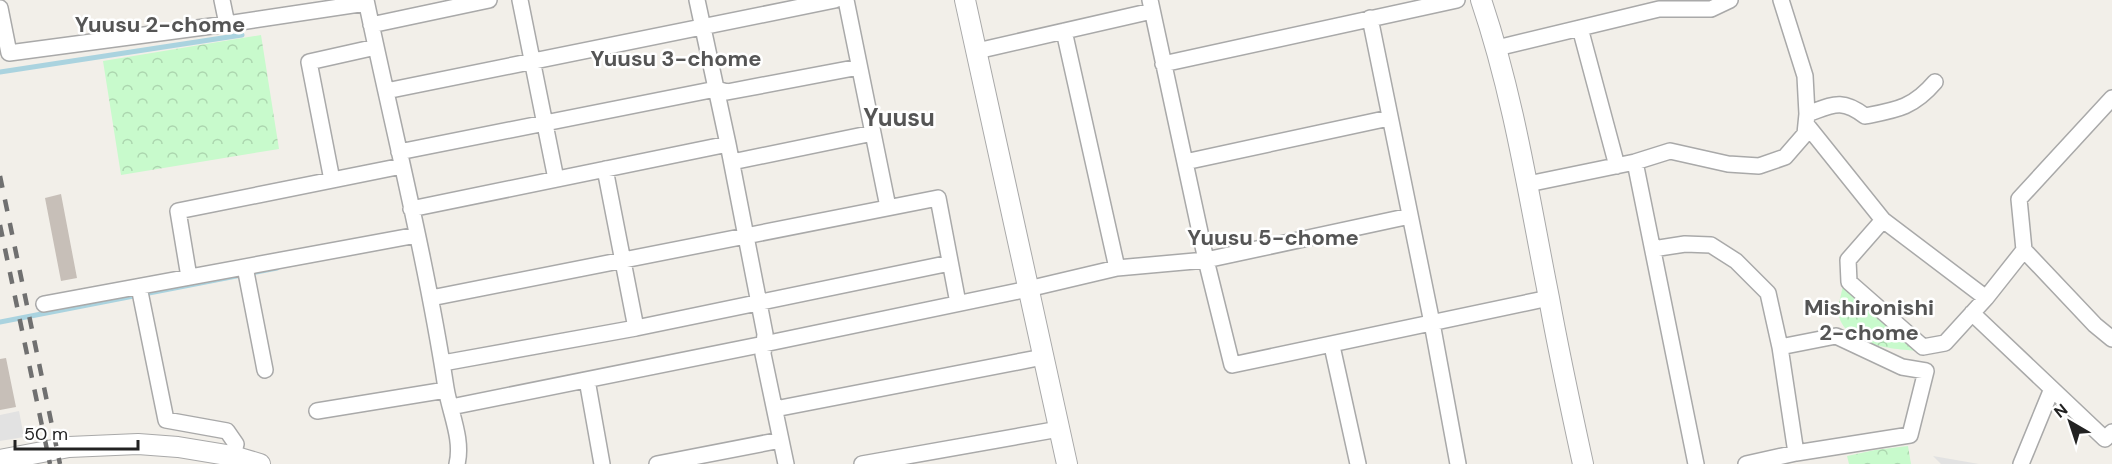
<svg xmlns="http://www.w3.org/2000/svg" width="2112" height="464" font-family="'DM Sans',sans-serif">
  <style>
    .park { fill: url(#park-crowns) }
    .parking { fill: #e2e2e2 }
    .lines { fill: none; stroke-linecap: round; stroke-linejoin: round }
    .stream { stroke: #aad3df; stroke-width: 5 }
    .building { fill: #c7bfb8 }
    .minor-casing { stroke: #a9a9a9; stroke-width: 18 }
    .tertiary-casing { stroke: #a9a9a9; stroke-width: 22 }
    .minor { stroke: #fff; stroke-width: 15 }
    .tertiary { stroke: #fff; stroke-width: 20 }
    .rail { stroke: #707070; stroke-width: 4.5; stroke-dasharray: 12 12; stroke-linecap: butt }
    .labels { text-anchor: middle; stroke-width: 5; stroke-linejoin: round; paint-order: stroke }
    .neighbourhood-label { font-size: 22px; font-weight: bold; fill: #555; stroke: #fff }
    .quarter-label { font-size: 24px; font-weight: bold; fill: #555; stroke: #fff }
  </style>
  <defs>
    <pattern id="park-crowns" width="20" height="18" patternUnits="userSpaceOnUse" patternTransform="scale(1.5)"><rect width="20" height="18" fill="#c8facc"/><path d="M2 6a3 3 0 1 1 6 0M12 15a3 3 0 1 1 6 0" fill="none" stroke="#acd6af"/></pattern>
  </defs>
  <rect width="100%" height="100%" fill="#f2efe9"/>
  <path class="park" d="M261 35 279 149 121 175 103 61Z
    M1843 285 1918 351C1892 349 1838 345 1838 308 1839 301 1842 292 1843 285Z
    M1908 446 1911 464H1849L1847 456 1875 450Z"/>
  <path class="parking" d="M19 411 24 437 0 441V415Z
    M1933 456 1979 464H1941Z"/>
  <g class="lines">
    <path class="stream" d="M0 72 242 35
      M0 322 277 268"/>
  </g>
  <path class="building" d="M61 194 77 278 61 281 45 198Z
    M6 358 16 407 0 410V359Z"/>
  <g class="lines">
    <defs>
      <path id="minor" d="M222 0 227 24
        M366 0C393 129 426 258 446 388 450 413 463 439 457 464
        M520 0 556 179
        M697 0 728 144 765 334 763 354 786 464
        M846 0 888 207
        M1150 0 1206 260 1232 365 1549 298
        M0 8 9 53 227 24 366 3
        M1370 18 1432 323 1458 464
        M371 25 489 0
        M1580 28 1617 166
        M1064 31 1117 268
        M1497 48 1659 9H1711L1730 0
        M977 51 1152 11
        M1163 64 1457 0
        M386 91 835 0
        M1807 114C1833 105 1841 98 1865 116 1896 110 1913 108 1935 82
        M1806 124 1883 220 1986 298
        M399 152 716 89 727 92 859 67
        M732 162 873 133
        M1185 162 1389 118
        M1635 162 1696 464
        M605 169 636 328
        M332 180 309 62 376 47
        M1528 184 1635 162 1670 151 1728 164 1759 166 1785 157 1805 134 1807 114 1805 76 1781 0
        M411 209 728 144
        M1883 220 1848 260 1849 282 1923 347 1945 343 1986 298 2024 250 2019 199 2112 98
        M1653 249 1685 244 1711 245 1736 261 1768 293 1780 347 1796 453
        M2024 250 2095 325 2112 339
        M245 267 265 370
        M189 277 178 211 402 166
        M139 287 166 420 227 431 236 444 233 456
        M431 298 938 198 958 303
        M44 304 417 235
        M1972 313 2105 439 2112 432
        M1332 346 1358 464
        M443 363 636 328 950 263
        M587 380 602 464
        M451 407 764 344 1028 289 1117 268 1206 260 1410 216
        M775 409 1043 357
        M317 411 446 390
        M657 464 781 440
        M862 464 1059 429
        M1746 464 1796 453 1910 435 1926 371 1902 367 1836 336 1780 347
        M2021 464 2051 391"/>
      <path id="tertiary" d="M965 0 1067 464
        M1481 0C1514 97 1529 198 1549 298 1559 354 1571 409 1583 464
        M0 460 69 447 138 444 178 447 233 456 260 464"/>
    </defs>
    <use href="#minor" class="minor-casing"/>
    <use href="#tertiary" class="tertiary-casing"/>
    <use href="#minor" class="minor"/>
    <use href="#tertiary" class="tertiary"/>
    <path class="rail" d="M0 176 60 464
      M0 225 50 464"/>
  </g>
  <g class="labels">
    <g class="neighbourhood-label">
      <text x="160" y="32">Yuusu 2-chome</text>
      <text x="676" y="66">Yuusu 3-chome</text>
      <text x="1273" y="245">Yuusu 5-chome</text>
      <text x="1869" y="315">Mishironishi<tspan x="1869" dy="25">2-chome</tspan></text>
    </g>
    <g class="quarter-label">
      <text x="899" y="126">Yuusu</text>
    </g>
  </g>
  <g transform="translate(2070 422) rotate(321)" stroke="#ffffff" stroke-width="4.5" paint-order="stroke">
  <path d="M0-4.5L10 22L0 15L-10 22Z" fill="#222222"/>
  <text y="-9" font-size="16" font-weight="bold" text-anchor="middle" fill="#222222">N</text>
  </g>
  <path d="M15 440v9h123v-9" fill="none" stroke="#222222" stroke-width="3"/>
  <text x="24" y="440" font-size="18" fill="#222222" stroke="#ffffff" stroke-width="4.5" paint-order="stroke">50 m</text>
</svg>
